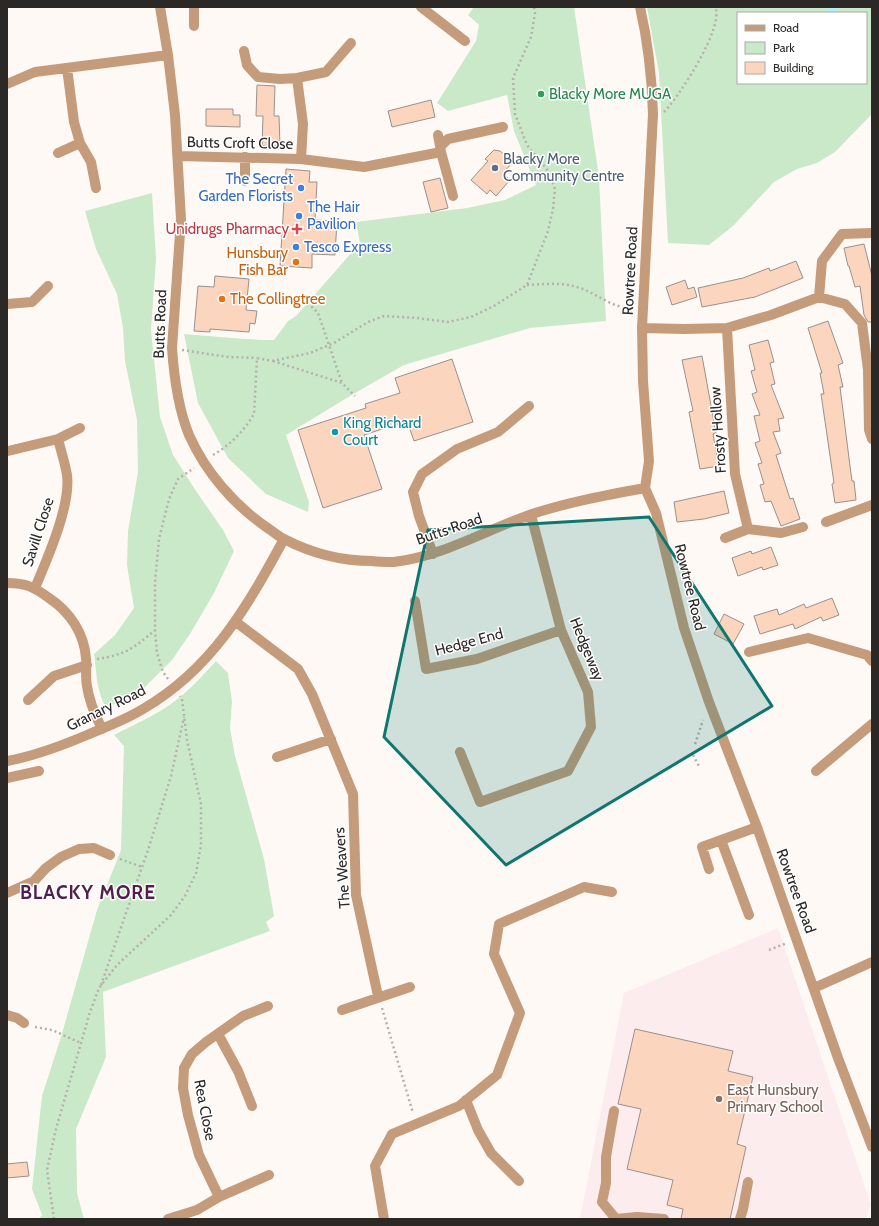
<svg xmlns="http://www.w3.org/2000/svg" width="879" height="1226" font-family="Cabin,sans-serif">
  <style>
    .education { fill: #fcecee }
    .green { fill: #cae9c9; fill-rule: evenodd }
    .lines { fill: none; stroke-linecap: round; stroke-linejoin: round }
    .stream { stroke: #abeffe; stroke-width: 4 }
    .building { fill: #fbd5be; stroke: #9a918c }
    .path { stroke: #b6b0ad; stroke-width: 2.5; stroke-dasharray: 2 3; stroke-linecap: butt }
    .minor { stroke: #c59c7b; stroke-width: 10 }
    .marked { fill: #0f766e; fill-opacity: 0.2; stroke: #0f766e; stroke-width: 3; stroke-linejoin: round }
    .leisure-dot { fill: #2e9e5b; stroke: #fff; stroke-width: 1.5 }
    .service-dot { fill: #5c6f8a; stroke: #fff; stroke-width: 1.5 }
    .shop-dot { fill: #3f7fe0; stroke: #fff; stroke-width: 1.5 }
    .health-dot { fill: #e0444e; stroke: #fff; stroke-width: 1.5 }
    .food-dot { fill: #e8710a; stroke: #fff; stroke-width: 1.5 }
    .culture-dot { fill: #0f9aa8; stroke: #fff; stroke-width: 1.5 }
    .education-dot { fill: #8d6e63; stroke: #fff; stroke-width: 1.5 }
    .labels { text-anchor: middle; stroke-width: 3; stroke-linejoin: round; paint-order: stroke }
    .leisure-label { font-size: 15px; fill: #27864d; stroke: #fff; text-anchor: start }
    .street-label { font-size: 15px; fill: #2c2826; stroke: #fff }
    .service-label { font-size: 15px; fill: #4e5e75; stroke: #fff; text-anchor: start }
    .shop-label { font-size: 15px; fill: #366cbe; stroke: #fff; text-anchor: start }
    .health-label { font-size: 15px; fill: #be3a42; stroke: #fff; text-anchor: end }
    .food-label { font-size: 15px; fill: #c56008; stroke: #fff; text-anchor: end }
    .culture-label { font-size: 15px; fill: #0d838f; stroke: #fff; text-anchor: start }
    .education-label { font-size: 15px; fill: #785e54; stroke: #fff; text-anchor: start }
    .district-label { font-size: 19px; font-weight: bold; letter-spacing: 1px; fill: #511f4d; stroke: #fff }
  </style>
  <rect width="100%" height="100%" fill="#fff9f5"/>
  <path class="education" d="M778 928 871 1205 865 1219H580L624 993Z"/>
  <path class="green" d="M474 7H574L599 177 606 321 530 328 404 365 355 393 286 435 309 502 308 512 266 494 228 458 198 403 184 334C214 336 244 340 274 340L288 321 296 316 360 243 356 222 467 208 505 200 536 185 514 131 507 95 448 111 437 103 476 41 479 25 468 15Z
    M647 7H872V114L835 152 817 163 797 169 774 182 733 226 709 245 668 243 659 73ZM738 13H866V83H738Z
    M152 193 156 259 151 330 160 417 173 455 196 491 223 530 234 551 214 593 190 634 172 660 141 691 106 708C96 689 97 675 94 654L115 635 134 608 127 565 128 531 138 472 137 420 125 361 123 328 117 294 96 249 85 211Z
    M216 661 228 673 232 702 230 728 235 756 264 859 274 916 266 922 270 931 103 992 106 1057 76 1129 77 1193 84 1219H39L42 1215 32 1189 42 1096 61 1037 97 910 121 850 124 746 114 735C133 725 154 716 171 704 188 692 202 676 216 661Z"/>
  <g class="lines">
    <path class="stream" d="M825 13 837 7"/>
  </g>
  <path class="building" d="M257 85 275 86 274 116H279L280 146H262L263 116H256Z
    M431 100 435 117 392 127 388 111Z
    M206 109H233V115H240V127L206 126Z
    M494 150 500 151 513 162 503 173 510 180 496 196 490 190 487 194 471 180 488 161 485 159Z
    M286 169 310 171 309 182H317L315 220 337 221 335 255 312 254V268L280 266Z
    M440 178 448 208 431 212 423 182Z
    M864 244 872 276V322H868L864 315 860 286 855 287 849 266H848L844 248Z
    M796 261 803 278 755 297 702 307 698 288 743 278 769 268 770 271Z
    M215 276 249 279 246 310 257 311 255 324 250 323 249 332 210 329V332L194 331 198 286 214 287Z
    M685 280 688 289 694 287 697 297 672 305 666 287Z
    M828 321 843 363 838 365 843 387H840L850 466 852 481H854L856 500 835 503 832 484 834 483 821 394H824L820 373H822L808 328Z
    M768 340 774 362 770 363 775 384 771 385 784 418 778 419 780 431 773 432 781 453 776 455 790 499 793 498 800 519 781 526 771 501 765 502 760 485 764 484 758 464 762 463 755 443 760 441 754 416 760 415 752 394 757 392 751 371 755 370 749 345Z
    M702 356 716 433 713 434 719 466 700 469 689 412 693 411 682 360Z
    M452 359 473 422 414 441 407 421 364 435 382 489 323 508 298 430 366 408 365 404 400 393 395 378Z
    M724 491 729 513 704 519 677 522 674 502Z
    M771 547 778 565 763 570 762 567 738 576 732 558 751 551 752 554Z
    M832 598 839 615 823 621 821 617 795 629 793 624 760 634 754 616 777 609 779 615 804 604 806 608Z
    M724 614 744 624 733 644 714 634Z
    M635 1029 733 1051 728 1071 753 1077 737 1144 746 1147 730 1219H681L683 1209 667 1205 673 1180 627 1169 641 1109 618 1104Z
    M27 1162 29 1176 7 1178V1164Z"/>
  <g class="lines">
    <path class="path" d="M664 112C679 97 725 26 715 7
      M527 285C545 284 563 282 580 288 598 294 613 309 633 308
      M302 303 311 306 318 313 342 383
      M182 350 229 357 257 358
      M273 361 342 383 355 396
      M213 455C230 445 244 431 254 414L257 358 272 361 310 353 334 343 368 322 384 316 417 318 448 322 471 317 494 306 527 285 548 231 553 209 555 189 549 172 527 145 515 114 513 78 531 37 535 13 534 7
      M97 659C125 655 134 648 155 630
      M168 679 163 672 157 653 155 630V582L159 539 169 499 178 479 194 468
      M695 744 703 720
      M693 755 700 768
      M120 859 142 867
      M769 950 787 943
      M101 985 148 850 171 776 184 717
      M382 1008 413 1113
      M35 1027 52 1030 81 1043
      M54 1219 47 1170 56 1129 81 1043 90 1012 99 988 117 965 171 915 185 896 196 873 201 845V804L187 740 182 699 180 696"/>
    <path class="minor" d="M160 7 168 55 175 115 181 219 172 348C174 377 178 408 189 435 206 473 235 506 269 529 274 532 279 537 284 539 311 553 342 561 372 561 379 562 387 562 394 562 443 556 486 530 532 514 569 502 607 495 645 488
      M194 7V26
      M421 7 465 41
      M640 7C648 42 652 78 653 114L642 328 643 381 649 461 645 488 656 513 684 628 709 702 757 827 838 1058 872 1147
      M244 51 247 65 258 77 280 79 297 78 303 124 301 159
      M67 68 74 122 80 143 91 162 96 188
      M297 78 326 72 351 43
      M7 84 35 72 168 55
      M438 135 441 152 453 196
      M440 147 448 139 503 127
      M58 153 80 143
      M178 156 301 159 364 167 441 152
      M245 181V157
      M819 297 822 261 842 234 872 233
      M7 304 32 302 48 286
      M642 328 684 329 727 328 771 315 819 297 845 304 862 323 868 370 869 430 872 439
      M727 328 735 474 748 529
      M58 439 80 428
      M8 451 58 439C61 451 65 463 67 475 71 506 47 559 35 588
      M826 522 872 505
      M725 538 748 529 781 533 803 527
      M433 554 419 516 413 492 422 474 457 449 498 432 529 406
      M7 583C26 583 34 587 49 598 70 612 84 633 86 658 87 667 85 677 87 686 89 701 95 715 102 729
      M415 601 426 669 477 659 561 630
      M236 622 298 669 312 694 353 794 356 895 378 996
      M749 652 808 638 867 655 872 661
      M28 700 54 676 87 665
      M460 752 480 802 568 771 591 727 588 692 561 630 531 515
      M277 757 331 739
      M7 761C35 756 61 746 87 735 106 727 125 720 143 709 212 669 247 607 284 539
      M816 771 872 724
      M7 778 39 771
      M721 840 749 915
      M709 869 702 847 757 827
      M7 893 34 881 46 868 61 857 79 849 94 848 110 855
      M814 988 872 962
      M342 1010 410 987
      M7 1015 17 1018 24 1023
      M218 1034 238 1071 252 1106
      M466 1100 478 1130 491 1153 519 1181
      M614 1111 606 1157V1183L602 1202 616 1219 637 1217
      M219 1197 199 1155 188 1115 183 1088 184 1068 192 1054 206 1042 243 1016 268 1006
      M168 1219 197 1210 219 1197 269 1175
      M384 1219 375 1166 392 1134 459 1106 497 1075 520 1013 494 954 499 924 584 887 612 892
      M636 1219 637 1217 664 1219
      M740 1219 743 1209 748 1182"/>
  </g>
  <path class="marked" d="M649 517 772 706 506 865 384 737 428 530Z"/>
  <circle class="leisure-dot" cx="541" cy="94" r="4"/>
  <circle class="service-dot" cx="495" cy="168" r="4"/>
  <g class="shop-dot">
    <circle cx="301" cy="188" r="4"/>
    <circle cx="299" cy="216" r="4"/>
    <circle cx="296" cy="247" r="4"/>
  </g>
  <path class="health-dot" d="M295 223h4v4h4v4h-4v4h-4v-4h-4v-4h4z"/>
  <g class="food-dot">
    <circle cx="296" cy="262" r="4"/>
    <circle cx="222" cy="299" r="4"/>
  </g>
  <circle class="culture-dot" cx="335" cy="432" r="4"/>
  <circle class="education-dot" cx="719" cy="1099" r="4"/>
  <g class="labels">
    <g class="leisure-label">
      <text x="549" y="99">Blacky More MUGA</text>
    </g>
    <g class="street-label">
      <text transform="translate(240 143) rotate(1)" y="5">Butts Croft Close</text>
      <text transform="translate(630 271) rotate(-87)" y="5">Rowtree Road</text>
      <text transform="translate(160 324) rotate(-88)" y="5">Butts Road</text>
      <text transform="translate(718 430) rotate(-94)" y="5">Frosty Hollow</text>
      <text transform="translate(449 529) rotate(-19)" y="5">Butts Road</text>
      <text transform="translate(38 532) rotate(-72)" y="5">Savill Close</text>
      <text transform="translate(690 587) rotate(76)" y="5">Rowtree Road</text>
      <text transform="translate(469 642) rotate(-15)" y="5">Hedge End</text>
      <text transform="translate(587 649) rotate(68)" y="5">Hedgeway</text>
      <text transform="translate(106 708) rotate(-26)" y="5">Granary Road</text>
      <text transform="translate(342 868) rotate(-94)" y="5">The Weavers</text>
      <text transform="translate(796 891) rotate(70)" y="5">Rowtree Road</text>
      <text transform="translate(205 1110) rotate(79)" y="5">Rea Close</text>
    </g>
    <g class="service-label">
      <text x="503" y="164">Blacky More<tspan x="503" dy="17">Community Centre</tspan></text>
    </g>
    <g class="shop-label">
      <text x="293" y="184" text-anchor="end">The Secret<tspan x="293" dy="17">Garden Florists</tspan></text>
      <text x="307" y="212">The Hair<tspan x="307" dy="17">Pavilion</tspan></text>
      <text x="304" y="252">Tesco Express</text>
    </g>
    <g class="health-label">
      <text x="289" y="234">Unidrugs Pharmacy</text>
    </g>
    <g class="food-label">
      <text x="288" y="258">Hunsbury<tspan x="288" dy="17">Fish Bar</tspan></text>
      <text x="230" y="304" text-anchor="start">The Collingtree</text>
    </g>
    <g class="culture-label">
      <text x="343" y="428">King Richard<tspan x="343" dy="17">Court</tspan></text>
    </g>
    <g class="education-label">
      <text x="727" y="1095">East Hunsbury<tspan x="727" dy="17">Primary School</tspan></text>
    </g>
    <g class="district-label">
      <text x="88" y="899">BLACKY MORE</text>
    </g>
  </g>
  <rect width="879" height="1226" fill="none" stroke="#2c2826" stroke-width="16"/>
  <rect x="737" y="12" width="130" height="72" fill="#ffffff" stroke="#aba9a8"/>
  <rect x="745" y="25" width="20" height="6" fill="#c59c7b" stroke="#aba9a8"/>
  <text x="773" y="32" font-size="12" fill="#2c2826">Road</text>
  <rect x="745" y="42" width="20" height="12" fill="#cae9c9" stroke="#aba9a8"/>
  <text x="773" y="52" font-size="12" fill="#2c2826">Park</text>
  <rect x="745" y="62" width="20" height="12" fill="#fbd5be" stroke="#aba9a8"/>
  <text x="773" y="72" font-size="12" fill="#2c2826">Building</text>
</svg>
